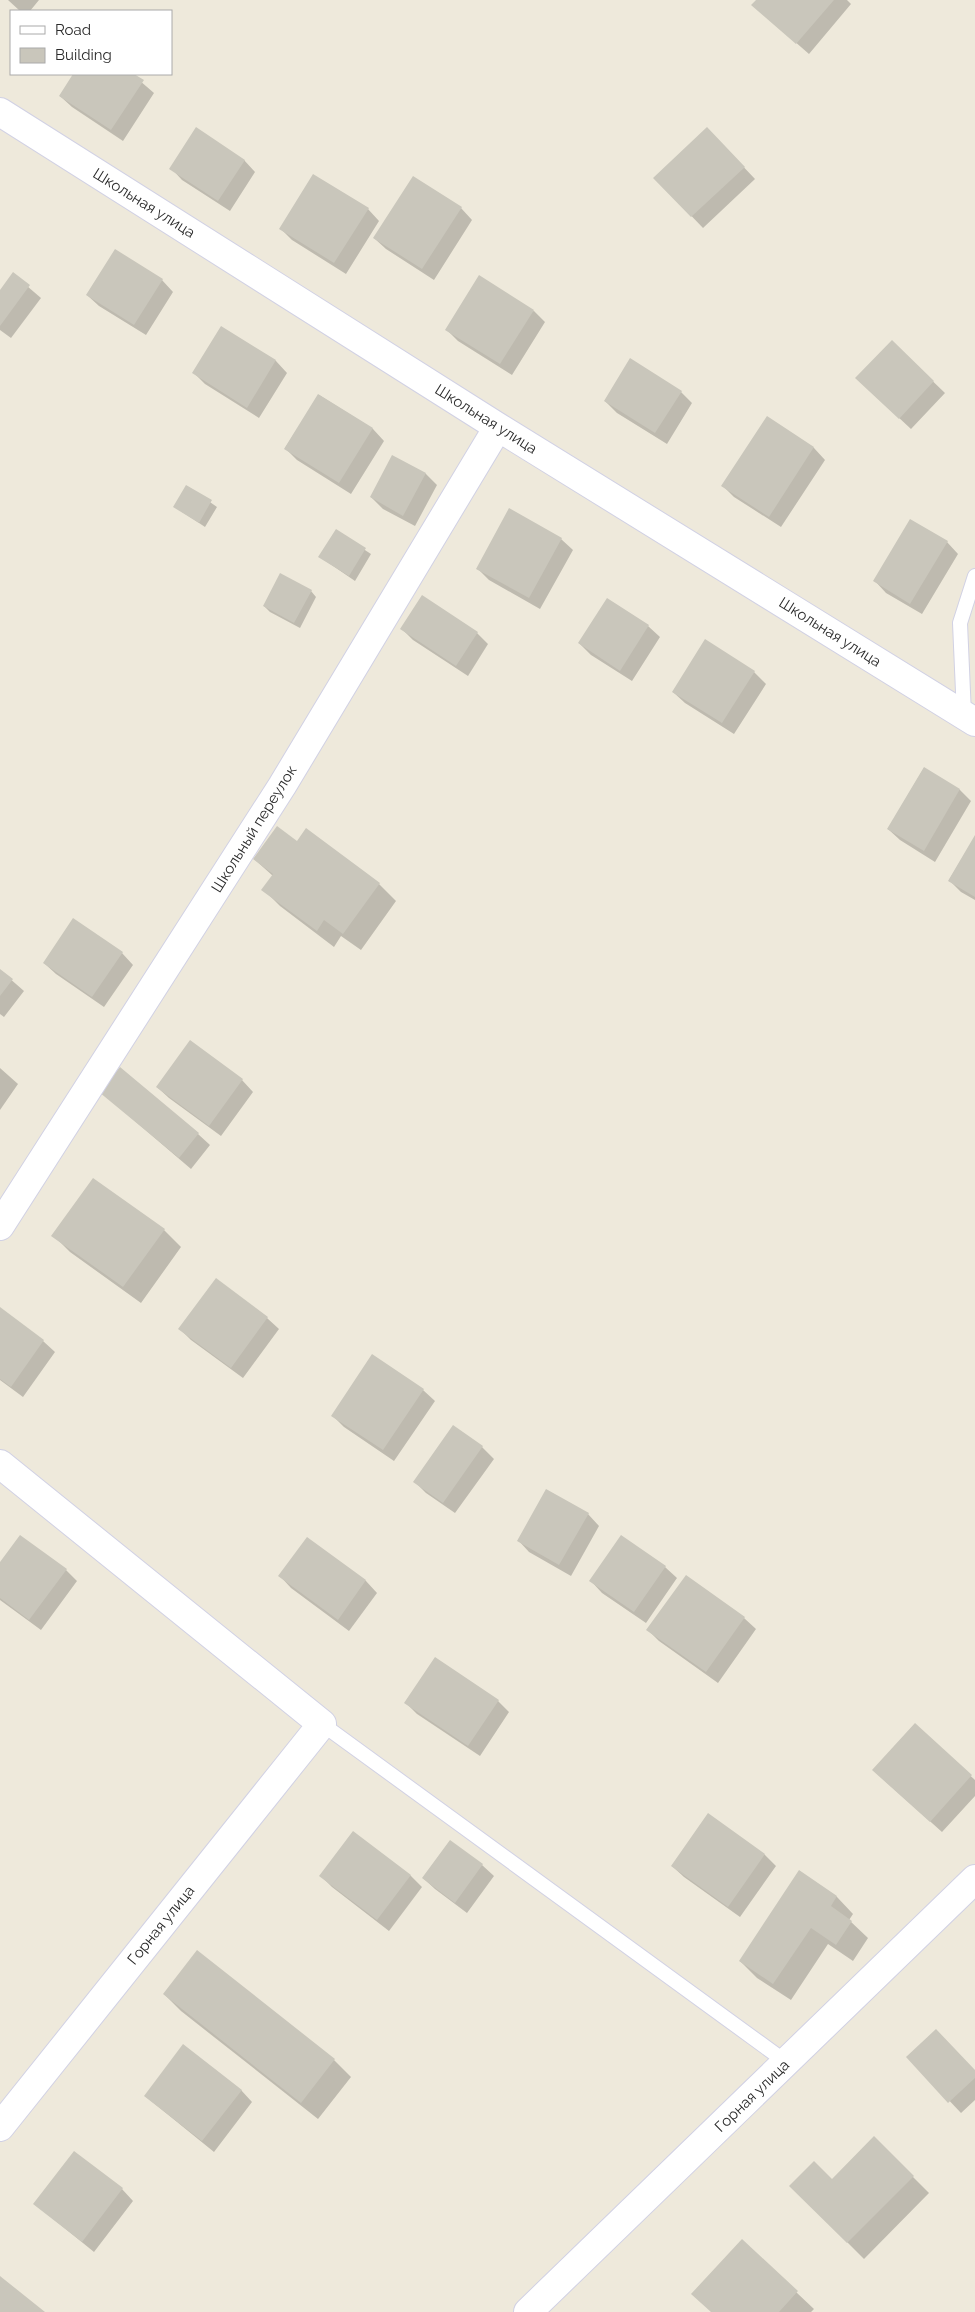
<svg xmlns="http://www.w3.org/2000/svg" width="975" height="2312" font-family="Raleway,sans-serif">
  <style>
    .shadow { fill: #0003 }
    .building { fill: #c9c6bb }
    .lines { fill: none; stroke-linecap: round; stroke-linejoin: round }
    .service-casing { stroke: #d1d1e4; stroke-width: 16 }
    .minor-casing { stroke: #d1d1e4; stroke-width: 30 }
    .service { stroke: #fff; stroke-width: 14 }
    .minor { stroke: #fff; stroke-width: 28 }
    .labels { text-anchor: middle; stroke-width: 4; stroke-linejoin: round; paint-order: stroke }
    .street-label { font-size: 15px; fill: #2b2b2b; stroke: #fff }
  </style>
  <rect width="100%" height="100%" fill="#eee9db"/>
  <path class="shadow" d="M8 0H39L30 11H20Z
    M758 0H847L851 4 809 54 753 5Z
    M75 74H132L154 93 123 141 72 107 60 96Z
    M718 140 755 179 703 228 655 178Z
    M244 160 255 172 230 211 182 180 171 168Z
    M461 208 472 220 434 280 386 249 374 238Z
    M368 209 379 221 346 274 292 240 281 229Z
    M13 274 41 298 11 338 0 330V292Z
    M162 280 173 292 146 335 99 306 87 295Z
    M534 311 545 322 512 375 458 341 447 330Z
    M221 328 276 361 287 373 259 418 205 384 194 373Z
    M892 342 945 393 911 429 868 389Z
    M681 392 692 403 667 444 617 413 605 401Z
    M319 395 373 429 384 441 351 494 297 460 285 448Z
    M767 418 814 448 825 460 781 527 734 497 723 486Z
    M393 457 426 474 437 485 415 526 383 509 371 497Z
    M187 486 217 507 205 527 175 507Z
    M336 531 371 554 355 581 320 557Z
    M561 539 573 550 540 609 489 580 478 569Z
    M947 542 958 554 922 614 886 593 875 581Z
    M311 591 316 597 300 628 270 612 264 606Z
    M607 600 648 626 660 637 632 681 591 655 579 643Z
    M402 629 477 633 488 644 468 676 413 640Z
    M754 672 766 684 734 734 685 703 673 692Z
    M924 768 960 790 971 801 935 862 900 840 888 829Z
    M307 830 379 884 396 901 361 950 341 936 334 947 280 906 263 889 273 876 254 859 297 843Z
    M975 837V900L961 892 949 880Z
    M122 953 133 965 104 1007 56 974 44 963Z
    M0 970 24 991 4 1017 0 1014Z
    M190 1042 242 1080 253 1092 221 1136 169 1098 157 1087Z
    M0 1068 18 1084 0 1110Z
    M101 1092 198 1134 210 1145 191 1169Z
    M164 1230 181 1247 141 1303 70 1252 53 1235Z
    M0 1309 43 1341 55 1352 23 1397 0 1380Z
    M267 1318 279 1329 243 1378 191 1340 180 1329Z
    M423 1390 435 1401 394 1461 344 1427 333 1416Z
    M453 1427 482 1447 494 1459 455 1513 426 1493 415 1482Z
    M588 1514 599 1526 571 1576 529 1552 518 1540Z
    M307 1539 366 1581 377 1593 349 1631 291 1588 280 1576Z
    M0 1564 66 1570 77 1581 41 1630 0 1600Z
    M665 1567 677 1578 646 1623 602 1593 591 1581Z
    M744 1618 756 1629 718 1683 659 1641 648 1630Z
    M498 1701 509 1712 480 1756 417 1714 406 1703Z
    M915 1725 975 1780V1796L942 1832 885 1781Z
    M708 1815 765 1855 776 1866 740 1917 684 1877 672 1866Z
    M353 1832 411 1876 422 1887 389 1931 332 1887 321 1876Z
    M450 1841 482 1865 494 1876 467 1913 435 1889 423 1878Z
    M800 1872 837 1897 853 1914 849 1920 868 1938 853 1961 828 1944 791 2000 757 1978 740 1961Z
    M197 1952 334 2060 351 2077 318 2119 181 2011 164 1994Z
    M908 2057 975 2071V2100L961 2113Z
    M241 2090 252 2102 214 2152 145 2096Z
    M874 2138 929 2193 864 2259 791 2186 832 2181Z
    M122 2189 133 2201 94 2252 35 2204Z
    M742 2241 814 2309 811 2312H711Z"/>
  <path class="building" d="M756 0H834L796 44 751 5Z
    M73 74H134L144 80 111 130 59 96Z
    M196 127 245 160 218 201 169 169Z
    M707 127 745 167 691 217 653 178Z
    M313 174 369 208 334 263 279 229Z
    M413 176 462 207 422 269 373 238Z
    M115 249 163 279 134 325 86 295Z
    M13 272 30 285 0 326V290Z
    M479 275 534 310 500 364 445 330Z
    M221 326 276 360 247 408 192 373Z
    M892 340 934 381 899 419 855 378Z
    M630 358 682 391 655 433 604 401Z
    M318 394 373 428 339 483 284 449Z
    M767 416 814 447 769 517 721 486Z
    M392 455 426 473 403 516 370 497Z
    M186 485 212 500 199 523 173 507Z
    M509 508 562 538 529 598 476 569Z
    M910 519 948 541 910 604 873 581Z
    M336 529 366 548 349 576 318 557Z
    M280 573 312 590 294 623 263 606Z
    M422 595 478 632 456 666 400 629Z
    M607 598 649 625 620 671 578 643Z
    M705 639 755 671 722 723 672 692Z
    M924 767 960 789 924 851 887 829Z
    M277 826 297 841 306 828 380 883 343 934 324 920 317 931 261 890 273 874 253 859Z
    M975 835V897L948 881Z
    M73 918 123 952 92 997 43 963Z
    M0 969 13 979 0 996Z
    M190 1040 243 1079 209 1126 156 1087Z
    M120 1067 199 1133 179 1158 99 1092Z
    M93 1178 165 1229 123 1287 51 1236Z
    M216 1278 268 1317 231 1368 178 1329Z
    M0 1307 44 1340 11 1387 0 1379Z
    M372 1354 424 1389 383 1450 331 1416Z
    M453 1425 483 1446 443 1503 413 1482Z
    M546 1489 589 1513 559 1565 517 1541Z
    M20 1535 67 1569 29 1620 0 1598V1562Z
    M621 1535 666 1566 634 1612 589 1581Z
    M307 1537 366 1580 338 1620 278 1576Z
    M686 1575 745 1617 706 1672 646 1630Z
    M435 1657 499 1700 468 1746 404 1703Z
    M915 1723 972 1775 930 1822 872 1770Z
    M708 1813 765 1854 728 1907 671 1866Z
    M353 1831 411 1875 377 1920 319 1876Z
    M450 1840 483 1864 455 1903 422 1878Z
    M799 1870 837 1896 831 1906 852 1921 836 1945 811 1928 773 1984 739 1961Z
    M197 1950 335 2059 301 2103 163 1994Z
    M936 2029 975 2070V2078L948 2103 906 2057Z
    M183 2044 242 2090 202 2141 144 2096Z
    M874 2136 914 2176 847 2243 789 2186 814 2161 832 2179Z
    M74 2151 123 2188 82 2242 33 2204Z
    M742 2239 798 2291 779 2312H711L691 2294Z
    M0 2276 45 2312H0Z"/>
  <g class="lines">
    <defs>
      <path id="service" d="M964 715 960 623 975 576
        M322 1724 786 2062"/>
      <path id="minor" d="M0 112 498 427 975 722
        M0 1226 282 786 498 427
        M0 1464 322 1724 0 2127
        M528 2312 975 1879"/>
    </defs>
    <use href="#service" class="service-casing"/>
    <use href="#minor" class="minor-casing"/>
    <use href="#service" class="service"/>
    <use href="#minor" class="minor"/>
  </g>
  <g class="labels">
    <g class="street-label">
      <text transform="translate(144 203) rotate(32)" y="5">Школьная улица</text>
      <text transform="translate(486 419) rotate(32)" y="5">Школьная улица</text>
      <text transform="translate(830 632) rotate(32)" y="5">Школьная улица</text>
      <text transform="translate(254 829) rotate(-58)" y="5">Школьный переулок</text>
      <text transform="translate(161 1925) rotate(-51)" y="5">Горная улица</text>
      <text transform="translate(752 2096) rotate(-44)" y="5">Горная улица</text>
    </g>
  </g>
  <rect x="10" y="10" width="162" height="65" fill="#ffffff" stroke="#aaaaaa"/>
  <rect x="20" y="26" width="25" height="8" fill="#ffffff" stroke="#aaaaaa"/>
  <text x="55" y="35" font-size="15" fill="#2b2b2b">Road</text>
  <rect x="20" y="48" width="25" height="15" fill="#c9c6bb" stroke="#aaaaaa"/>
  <text x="55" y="60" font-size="15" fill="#2b2b2b">Building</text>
</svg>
